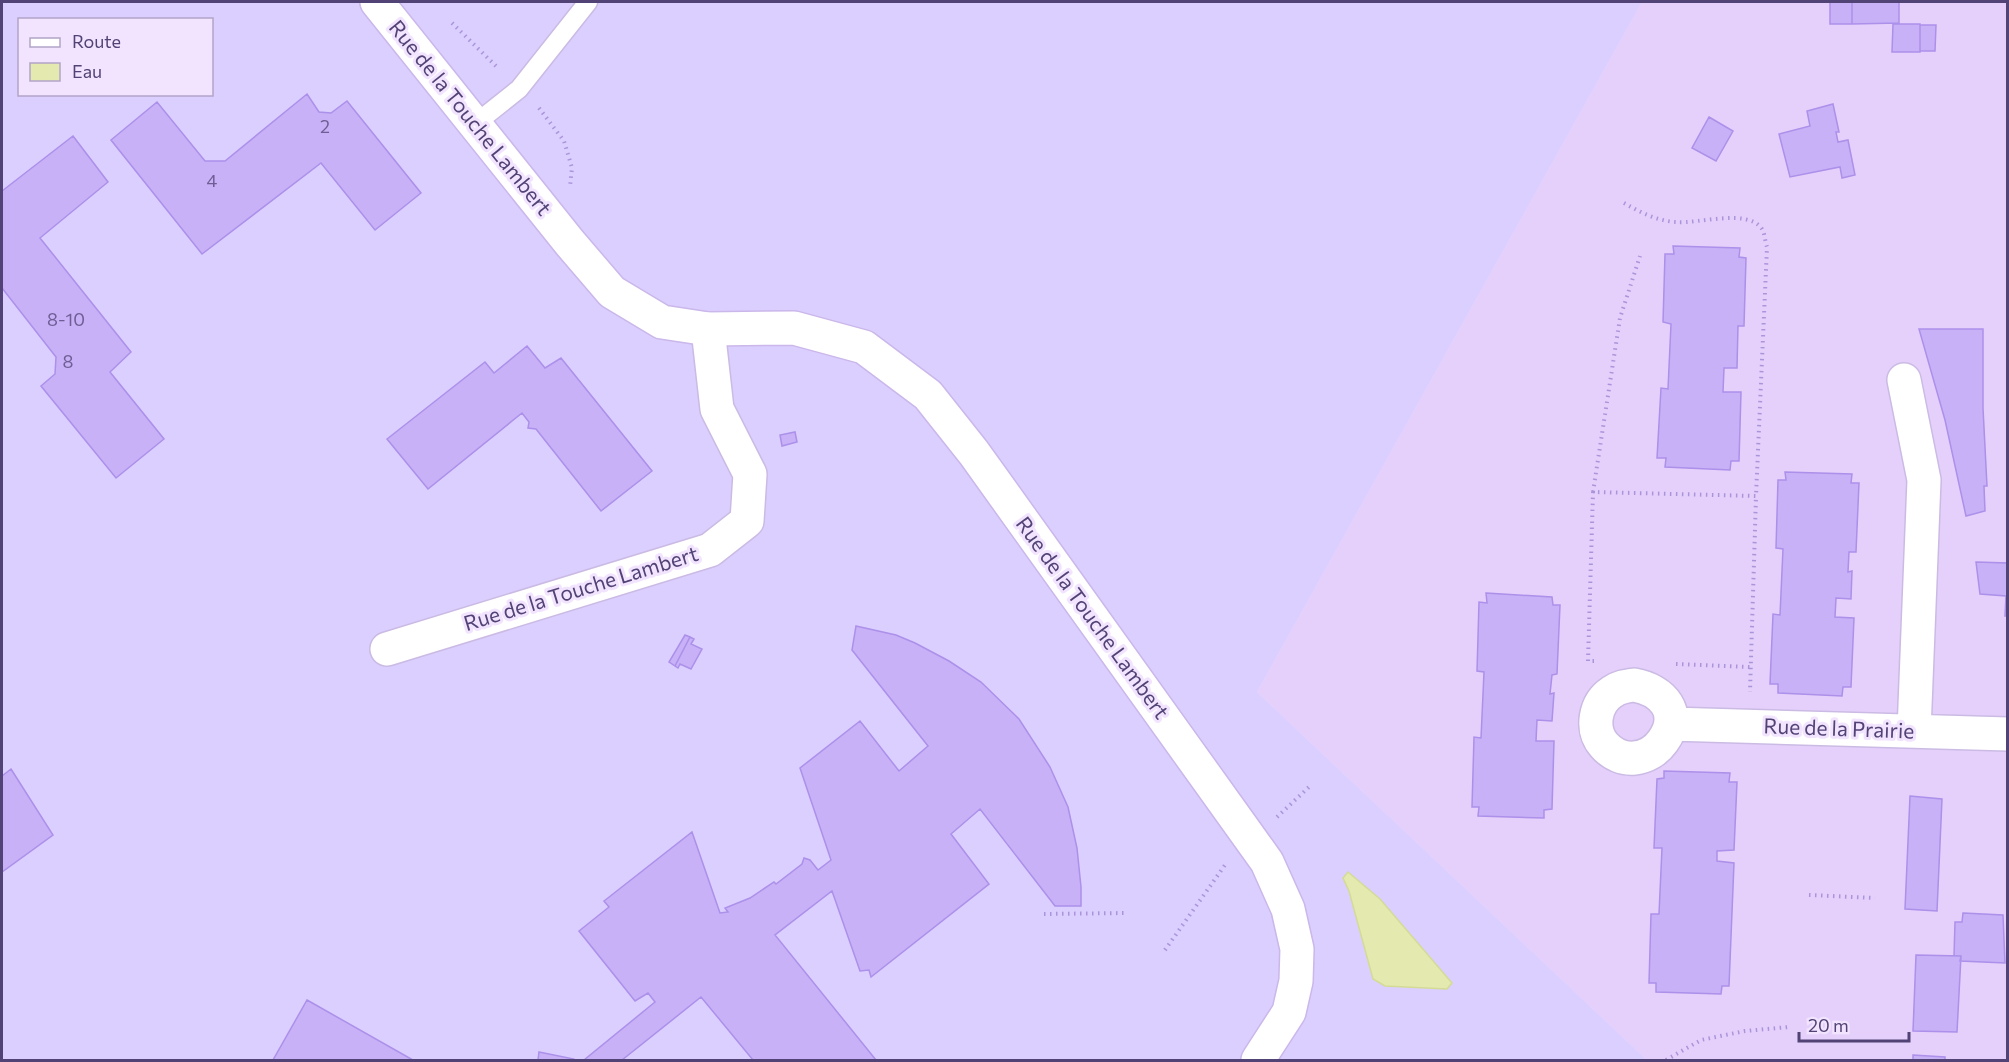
<svg xmlns="http://www.w3.org/2000/svg" width="2009" height="1062" font-family="Commissioner,sans-serif">
  <style>
    .residential { fill: #e5d0fb }
    .commercial { fill: #dacfff; fill-rule: evenodd }
    .water { fill: #e4e9b0; stroke: #d5db95; stroke-width: 1.5 }
    .building { fill: #c8b1f6; stroke: #ac90ea; stroke-width: 1.5 }
    .lines { fill: none; stroke-linecap: round; stroke-linejoin: round }
    .lane-casing { stroke: #cbbbe4; stroke-width: 21 }
    .street-casing { stroke: #cbbbe4; stroke-width: 36 }
    .secondary-casing { stroke: #cbb7ea; stroke-width: 36 }
    .path { stroke: #ab95da; stroke-width: 4; stroke-dasharray: 1.5 4.5; stroke-linecap: butt }
    .lane { stroke: #fff; stroke-width: 18 }
    .street { stroke: #fff; stroke-width: 33 }
    .secondary { stroke: #fff; stroke-width: 33 }
    .labels { text-anchor: middle; stroke-width: 6; stroke-linejoin: round; paint-order: stroke }
    .number-label { font-size: 18px; fill: #6f5e95 }
    .street-label { font-size: 21px; fill: #514375; stroke: #f2e4ff }
  </style>
  <rect width="100%" height="100%" fill="#eedcfe"/>
  <path class="residential" d="M1642 2H2007V1060H1647L1257 692Z"/>
  <path class="commercial" d="M2 2H1642L1257 692 1647 1060H2ZM20 20H212V94H20Z"/>
  <path class="water" d="M1348 872 1380 899 1452 983 1447 989 1385 986 1373 979 1349 891 1343 878Z"/>
  <path class="building" d="M1830 2H1852V24H1830Z
    M1852 2H1899V23L1852 24Z
    M1893 24H1920V52H1892Z
    M1920 25H1936L1935 51H1920Z
    M307 94 319 112 331 113 347 101 421 193 375 230 321 163 202 254 111 140 157 102 205 161H225Z
    M1833 104 1839 132H1836L1838 142 1848 140 1855 175 1842 178 1840 167 1790 177 1779 134 1810 126 1807 111Z
    M1709 117 1733 131 1716 161 1692 148Z
    M73 136 108 182 40 238 131 352 110 372 164 439 116 478 41 386 55 374 56 357 2 288V191Z
    M1673 246 1740 248 1739 257 1746 258 1744 326H1738L1737 368H1724L1723 392H1741L1739 461H1731L1730 470 1665 467 1666 458H1657L1661 388 1668 389 1671 324 1663 322 1665 254H1674Z
    M1919 329H1983V408L1987 486H1984L1985 511 1966 516 1945 420Z
    M527 346 545 368 561 358 652 471 601 511 536 429 528 428 529 422 522 413 428 489 387 439 485 362 494 373Z
    M795 432 797 442 782 446 780 435Z
    M1785 472 1852 474 1851 483H1859L1856 552H1849L1848 572 1852 571 1851 599 1836 598 1835 617 1854 618 1851 687H1843L1842 696 1778 693V684H1770L1773 614 1780 615 1783 549 1776 548 1778 480H1786Z
    M1976 562 2008 563V616H2005L2006 596 1980 594Z
    M1486 593 1552 597 1553 605H1560L1557 674 1552 675 1550 694 1554 693 1552 721 1537 720 1536 741H1554L1552 809 1544 810V818L1478 816 1479 807H1472L1474 737 1481 738 1484 672 1477 671 1479 602 1487 603Z
    M856 626 896 635 915 643 949 661 981 682 1019 719 1050 767 1068 807 1077 848 1081 887V906H1055L980 809 951 834 989 884 871 977 869 970 860 971 832 891 775 935 876 1060H753L701 997 622 1060H584L655 1002 648 993 635 1001 579 931 609 907 604 901 692 832 720 913 728 912 725 908 750 898 774 882 776 884 802 864 804 858 810 860 818 870 831 860 800 768 860 721 899 771 928 746 852 650Z
    M685 635 690 637 675 666 669 662Z
    M690 637 694 639 691 644 702 649 691 669 680 664 678 668 675 666Z
    M11 769 53 835 2 872V776Z
    M1664 771 1730 773 1729 782H1737L1734 850 1717 851V861L1734 863 1729 986H1722L1721 994 1656 992V983H1649L1651 914H1659L1662 848H1654L1657 779 1664 778Z
    M1910 796 1942 799 1937 911 1905 909Z
    M1963 913 2003 915 2005 963 1960 961 1961 956H1954L1955 922H1962Z
    M1916 955 1961 956 1957 1032 1913 1031Z
    M307 1000 413 1060H273Z
    M539 1052 574 1059V1060H538Z
    M1913 1055 1945 1057V1060H1913Z"/>
  <g class="lines">
    <defs>
      <path id="lane" d="M475 124 519 89 588 2"/>
      <path id="street" d="M1904 380 1924 480 1914 731
        M387 649 710 550 747 521 750 474 717 409 708 329
        M1634 685C1663 690 1683 713 1663 741 1649 761 1621 765 1604 745 1590 729 1595 703 1612 692 1619 687 1626 686 1634 685Z
        M1671 724 2008 734"/>
      <path id="secondary" d="M377 2 570 243 612 292 662 322 708 329 794 328 864 347 928 395 974 453 1267 862 1288 909 1297 949 1296 981 1289 1012 1258 1060"/>
    </defs>
    <use href="#lane" class="lane-casing"/>
    <use href="#street" class="street-casing"/>
    <use href="#secondary" class="secondary-casing"/>
    <path class="path" d="M452 23 499 69
      M539 108 564 141 572 168 570 186
      M1624 203C1640 212 1657 221 1676 222 1699 224 1748 208 1762 229 1765 234 1765 242 1767 247L1756 496
      M1593 492 1620 318 1640 256
      M1594 661H1588L1593 492 1756 496 1750 692
      M1676 664 1751 667
      M1277 817 1309 787
      M1809 895 1875 898
      M1044 914 1127 913
      M1165 950 1225 865
      M1666 1060 1701 1040 1745 1031 1789 1027"/>
    <use href="#lane" class="lane"/>
    <use href="#street" class="street"/>
    <use href="#secondary" class="secondary"/>
  </g>
  <g class="labels">
    <g class="number-label">
      <text x="325" y="133">2</text>
      <text x="212" y="187">4</text>
      <text x="66" y="326">8-10</text>
      <text x="68" y="368">8</text>
    </g>
    <g class="street-label">
      <text transform="translate(470 118) rotate(51)" y="7">Rue de la Touche Lambert</text>
      <text transform="translate(581 589) rotate(-17)" y="7">Rue de la Touche Lambert</text>
      <text transform="translate(1092 618) rotate(54)" y="7">Rue de la Touche Lambert</text>
      <text transform="translate(1839 729) rotate(2)" y="7">Rue de la Prairie</text>
    </g>
  </g>
  <rect width="2009" height="1062" fill="none" stroke="#514375" stroke-width="6"/>
  <rect x="18" y="18" width="195" height="78" fill="#f2e4ff" stroke="#b2a4c8" stroke-width="1.5"/>
  <rect x="30" y="38" width="30" height="9" fill="#ffffff" stroke="#b2a4c8" stroke-width="1.5"/>
  <text x="72" y="48" font-size="18" fill="#514375">Route</text>
  <rect x="30" y="63" width="30" height="18" fill="#e4e9b0" stroke="#b2a4c8" stroke-width="1.5"/>
  <text x="72" y="78" font-size="18" fill="#514375">Eau</text>
  <path d="M1799 1032v9h110v-9" fill="none" stroke="#514375" stroke-width="3"/>
  <text x="1808" y="1032" font-size="18" fill="#514375" stroke="#f2e4ff" stroke-width="4.5" paint-order="stroke">20 m</text>
</svg>
